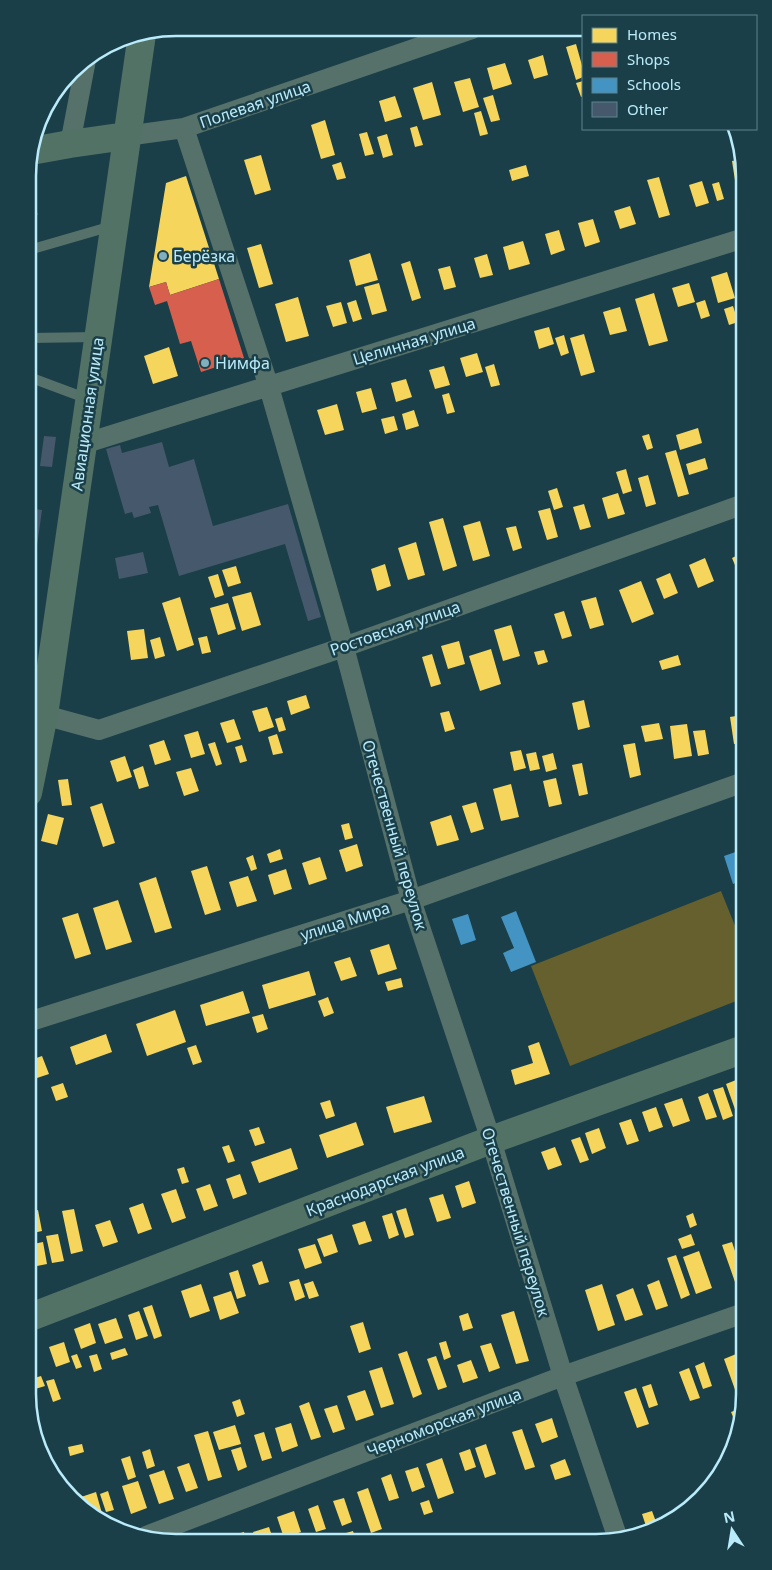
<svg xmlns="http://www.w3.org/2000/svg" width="772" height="1570" font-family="'Noto Sans',sans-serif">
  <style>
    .green { fill: #65602d }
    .homes { fill: #f6d55c }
    .shops { fill: #d6604d }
    .schools { fill: #4393c3 }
    .building { fill: #46586c }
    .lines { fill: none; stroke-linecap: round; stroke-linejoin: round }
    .lane { stroke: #56716a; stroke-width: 10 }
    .street { stroke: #56716a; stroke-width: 20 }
    .secondary { stroke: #537266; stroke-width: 28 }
    .poi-dot { fill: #81afbc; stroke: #1b3f48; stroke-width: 2 }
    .labels { text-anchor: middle; stroke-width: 5; stroke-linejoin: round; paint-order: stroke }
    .street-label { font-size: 16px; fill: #b9ebfa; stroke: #1b3f48 }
    .poi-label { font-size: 16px; fill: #b9ebfa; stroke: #1b3f48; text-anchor: start }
    .rim { fill: none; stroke: #b9ebfa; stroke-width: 2.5 }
  </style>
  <rect width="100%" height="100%" fill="#1a3f48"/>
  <path class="green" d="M721 891 744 948V998L570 1066 531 966Z"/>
  <path class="homes" d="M576 44 583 69V77L576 80 566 47Z
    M543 55 548 75 534 79 528 60Z
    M505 63 512 84 493 90 487 68Z
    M470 78 479 107 463 112 454 82Z
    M583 81V96L581 97 576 83Z
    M432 82 441 115 423 120 413 88Z
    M493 95 500 120 491 122 483 98Z
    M395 96 402 117 385 122 379 101Z
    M481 111 488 134 480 136 474 113Z
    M325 120 335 155 321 159 311 125Z
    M417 126 423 145 415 147 410 128Z
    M367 132 374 154 365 156 359 134Z
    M387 134 393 155 383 158 377 137Z
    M261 155 271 190 255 195 244 160Z
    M742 159 744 192 737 193 732 161Z
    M341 162 346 178 337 180 332 165Z
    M526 165 529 176 512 181 509 170Z
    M186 176 219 279 170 295 166 282 149 287 166 183Z
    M659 177 670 215 659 218 647 180Z
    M702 181 709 203 696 207 689 185Z
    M719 182 724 199 717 201 712 184Z
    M630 206 636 224 620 229 614 211Z
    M593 219 600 242 585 247 578 223Z
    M559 230 565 250 551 255 545 234Z
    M523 241 530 264 509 270 503 247Z
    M261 244 273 284 259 288 247 248Z
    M370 253 378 280 356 286 349 260Z
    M487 254 493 275 480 278 474 258Z
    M410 261 421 298 412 301 401 264Z
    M450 266 456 287 444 290 438 269Z
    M727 272 735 298 718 303 711 277Z
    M379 283 387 311 372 315 364 287Z
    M689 283 695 302 678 307 672 288Z
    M654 293 668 341 649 346 635 299Z
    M298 297 309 336 286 342 275 304Z
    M356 300 362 319 353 322 347 303Z
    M705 300 710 316 701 319 696 303Z
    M341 302 347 323 333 327 326 306Z
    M733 306 738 322 729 325 724 309Z
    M620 307 627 331 610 335 603 312Z
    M549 327 554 344 539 349 534 331Z
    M584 334 595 372 581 376 570 338Z
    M564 335 569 353 561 356 555 338Z
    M169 347 178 376 153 384 144 356Z
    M477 353 483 372 466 377 460 358Z
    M494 364 500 385 491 387 485 367Z
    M444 366 450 385 435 389 429 370Z
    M406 379 412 397 396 402 391 383Z
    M371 388 377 409 362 413 356 392Z
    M449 393 455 412 447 414 442 395Z
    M337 404 344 430 325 435 317 410Z
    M414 410 419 426 406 430 402 414Z
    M394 416 398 430 385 434 381 419Z
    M698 428 702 443 680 450 676 435Z
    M649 434 653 448 647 450 642 436Z
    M676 450 689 494 678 497 665 453Z
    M744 450V473L741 474 735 453Z
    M705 458 708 469 689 475 686 464Z
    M626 469 632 491 623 494 616 472Z
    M648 475 656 504 646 507 638 478Z
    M557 488 563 507 554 510 548 491Z
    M618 493 625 514 608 519 602 498Z
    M584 504 591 527 580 530 573 507Z
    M550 508 558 537 547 540 538 511Z
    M443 518 457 566 443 571 429 522Z
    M480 521 490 556 473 561 463 526Z
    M516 526 522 548 513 551 506 528Z
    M416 542 425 575 408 580 398 548Z
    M744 552V575L740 577 732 558Z
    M705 558 714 581 698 588 689 565Z
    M385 564 391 586 377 591 371 569Z
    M236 566 241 583 228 587 222 570Z
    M670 573 678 593 664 599 656 579Z
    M218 574 224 595 215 598 208 577Z
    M641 581 654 614 632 623 619 590Z
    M251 592 261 625 242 631 232 597Z
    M180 597 194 645 177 651 162 603Z
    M596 597 604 625 590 629 581 601Z
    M228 603 236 629 218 635 210 608Z
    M564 611 572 636 562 639 554 614Z
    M511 625 520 656 503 661 494 630Z
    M144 629 148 658 131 660 127 631Z
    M207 636 211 652 202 654 198 638Z
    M160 637 165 656 155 659 150 640Z
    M459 641 465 664 448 669 441 646Z
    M491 649 501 684 480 691 469 656Z
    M544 650 548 662 538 665 534 652Z
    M432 654 441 684 431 687 422 657Z
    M678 655 681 665 662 670 659 661Z
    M306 695 310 708 291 715 287 701Z
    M584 700 590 727 578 730 572 703Z
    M267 707 274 727 259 732 252 711Z
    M449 711 455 729 445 732 440 713Z
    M742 715 744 743 734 744 730 717Z
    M282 717 286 730 279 732 275 719Z
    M234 719 241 739 227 743 220 723Z
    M659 723 663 739 645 742 641 726Z
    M687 724 692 756 674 759 670 726Z
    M705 730 709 754 698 756 693 731Z
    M198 731 205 754 191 758 184 735Z
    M277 734 283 753 273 755 268 737Z
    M164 740 171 760 155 765 149 745Z
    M215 742 222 764 216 766 208 744Z
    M635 743 641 775 630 778 623 745Z
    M242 745 247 761 240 763 235 747Z
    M521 750 526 768 514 771 510 752Z
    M536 752 540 769 530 771 526 754Z
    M553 753 557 769 546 772 542 756Z
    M125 756 132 777 117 782 110 761Z
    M582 763 588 794 579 796 572 765Z
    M143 766 149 786 139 789 133 770Z
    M191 768 199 791 184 796 176 772Z
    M556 778 562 804 549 807 543 781Z
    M68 779 72 805 62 806 58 780Z
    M511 784 519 817 501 821 493 789Z
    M476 802 484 829 471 833 462 806Z
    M102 803 115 843 103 847 90 807Z
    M48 814 64 818 57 845 41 841Z
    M451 815 459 840 437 846 430 822Z
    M349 823 353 838 345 840 341 825Z
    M357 844 363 866 346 872 339 850Z
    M280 849 283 859 270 863 267 854Z
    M253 855 257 869 251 871 246 858Z
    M320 857 327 879 309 885 302 863Z
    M207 866 221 910 205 915 191 871Z
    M286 869 292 889 274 895 268 875Z
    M248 876 257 901 237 907 229 882Z
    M156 877 172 928 155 933 139 883Z
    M118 900 132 942 106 950 93 908Z
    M78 913 91 954 75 959 62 918Z
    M389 944 397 969 378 975 370 950Z
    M350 957 357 976 341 981 334 962Z
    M309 971 316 995 269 1009 262 985Z
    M401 978 403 987 388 991 385 982Z
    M243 991 250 1013 206 1026 200 1005Z
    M328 997 334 1013 324 1017 318 1001Z
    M175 1010 186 1042 147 1056 136 1024Z
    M263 1014 268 1029 257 1033 252 1017Z
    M106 1034 112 1052 76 1065 70 1047Z
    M539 1042 550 1074 515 1085 511 1070 533 1063 528 1046Z
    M196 1045 202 1062 193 1065 187 1048Z
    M42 1056 49 1074 28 1081V1061Z
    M736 1080 744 1104V1109L736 1112 726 1084Z
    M63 1083 68 1097 56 1101 51 1087Z
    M723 1087 733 1116 723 1120 713 1090Z
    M708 1093 717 1117 706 1120 698 1097Z
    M424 1096 432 1122 394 1133 386 1107Z
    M682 1098 690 1121 673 1127 664 1104Z
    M330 1100 335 1116 326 1119 320 1103Z
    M656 1107 663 1127 649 1132 642 1112Z
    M631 1119 639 1141 627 1145 619 1123Z
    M356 1122 364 1145 327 1158 319 1135Z
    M259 1127 265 1143 255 1146 249 1130Z
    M599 1128 606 1148 592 1154 585 1133Z
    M580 1137 589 1160 580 1163 571 1140Z
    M229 1145 235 1161 228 1163 222 1147Z
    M555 1147 562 1165 548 1170 541 1152Z
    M291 1148 298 1169 259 1183 251 1162Z
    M184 1167 189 1182 182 1184 177 1169Z
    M240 1174 247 1194 233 1199 226 1179Z
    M469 1181 476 1203 462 1208 455 1186Z
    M210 1184 218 1206 204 1211 196 1189Z
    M176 1189 186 1218 172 1223 161 1194Z
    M443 1194 451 1218 437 1222 429 1198Z
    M143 1203 152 1229 138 1234 129 1208Z
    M406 1208 414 1235 405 1238 396 1211Z
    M74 1209 83 1251 71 1254 62 1211Z
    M38 1210 42 1231 33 1233 29 1212Z
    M392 1213 399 1235 389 1239 382 1216Z
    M693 1213 697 1225 690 1228 686 1216Z
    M110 1220 118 1242 103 1247 95 1225Z
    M365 1221 372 1241 359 1245 352 1225Z
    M58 1234 64 1261 52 1263 46 1236Z
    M332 1234 338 1252 324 1257 317 1239Z
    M691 1234 695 1245 682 1249 678 1239Z
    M43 1242 47 1264 32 1267 28 1245Z
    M732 1242 744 1278 735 1282 722 1245Z
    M315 1244 322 1263 305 1269 298 1249Z
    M699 1251 712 1288 696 1294 683 1257Z
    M676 1255 690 1295 681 1299 667 1258Z
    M262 1261 269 1282 259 1285 252 1265Z
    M238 1270 246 1296 237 1299 229 1273Z
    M299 1279 305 1297 295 1301 289 1282Z
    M659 1280 668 1306 656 1310 647 1285Z
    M313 1281 319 1296 309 1299 304 1284Z
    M201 1284 210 1311 190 1318 181 1291Z
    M602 1284 615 1325 598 1331 585 1290Z
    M633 1288 643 1315 625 1321 616 1295Z
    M231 1291 239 1313 220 1320 213 1297Z
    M152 1305 162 1336 154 1339 143 1308Z
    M139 1311 148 1336 136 1340 128 1315Z
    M514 1311 529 1361 516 1364 501 1315Z
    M468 1313 473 1328 463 1331 459 1316Z
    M116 1318 123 1338 105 1344 98 1324Z
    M363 1322 371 1349 359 1353 350 1326Z
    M90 1323 96 1343 81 1349 74 1329Z
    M446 1341 451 1357 444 1360 439 1343Z
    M64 1342 70 1362 56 1367 49 1347Z
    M491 1343 500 1368 489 1372 480 1346Z
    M28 1347H29L36 1366 28 1369Z
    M125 1348 128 1355 112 1360 110 1353Z
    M407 1351 422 1394 413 1398 398 1354Z
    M741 1352 744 1362V1396L738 1398 724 1359Z
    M77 1354 82 1367 76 1369 71 1356Z
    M97 1354 102 1369 94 1372 89 1356Z
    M436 1356 447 1387 438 1390 427 1359Z
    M471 1360 478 1378 463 1383 457 1365Z
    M704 1362 712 1386 703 1389 695 1366Z
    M382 1367 394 1404 381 1408 369 1371Z
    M689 1368 700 1398 690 1401 679 1372Z
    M41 1376 45 1386 32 1390 28 1380Z
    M54 1379 61 1399 53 1402 46 1381Z
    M651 1384 658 1405 649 1408 642 1387Z
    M636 1388 649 1424 637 1428 624 1392Z
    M365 1390 374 1415 356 1421 347 1396Z
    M240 1399 245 1414 237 1417 232 1402Z
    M309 1402 321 1437 311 1440 299 1406Z
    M337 1405 345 1429 333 1433 324 1409Z
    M739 1409 741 1416 740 1423 736 1424 731 1412Z
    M552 1418 558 1437 542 1443 535 1424Z
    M291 1423 298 1446 282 1452 275 1428Z
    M235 1425 241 1444 219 1450 213 1432Z
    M522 1429 535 1467 525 1470 512 1432Z
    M208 1431 222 1477 208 1481 194 1435Z
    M264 1432 272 1458 262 1461 254 1435Z
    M82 1444 84 1452 70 1456 68 1447Z
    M486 1444 496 1474 485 1478 475 1448Z
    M241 1447 247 1467 238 1471 231 1450Z
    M150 1449 155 1466 147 1469 142 1452Z
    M470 1449 476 1467 465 1471 459 1453Z
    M130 1456 136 1477 128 1480 121 1459Z
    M442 1458 454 1493 438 1499 426 1464Z
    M565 1459 571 1475 555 1480 550 1465Z
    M189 1463 198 1488 186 1492 177 1467Z
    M418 1467 425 1487 412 1492 405 1471Z
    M164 1470 174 1499 159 1504 149 1475Z
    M391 1474 399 1498 389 1501 381 1478Z
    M138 1481 147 1508 131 1514 122 1486Z
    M368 1488 382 1529 371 1533 357 1492Z
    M108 1491 114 1510 106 1512 100 1494Z
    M96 1492 103 1517 80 1507 78 1498Z
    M344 1498 352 1522 342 1526 333 1501Z
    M429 1500 433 1512 424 1515 420 1503Z
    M318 1505 326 1529 316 1532 308 1509Z
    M294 1511 301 1532 284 1538 277 1517Z
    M652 1511 658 1527 648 1532 642 1514Z
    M269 1527 274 1542 257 1541 253 1532Z
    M353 1531 356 1542H349L346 1533Z
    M244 1532 246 1541H224L223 1538Z"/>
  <path class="shops" d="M219 279 244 358 201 372 191 341 180 344 167 301 155 305 149 287 166 282 170 295Z"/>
  <path class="schools" d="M744 849V880L733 884 724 856Z
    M516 911 536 962 511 972 503 953 514 948 501 917Z
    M468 914 476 940 461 945 452 919Z"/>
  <path class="building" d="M29 177 38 215 29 217Z
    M44 436 56 437 52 467 40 466Z
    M162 442 169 467 194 459 213 526 288 504 321 617 308 621 285 544 179 576 158 505 149 507 151 513 134 518 132 512 125 514 106 449 120 445 122 453Z
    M28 508 42 510 29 603H28Z
    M143 552 148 573 119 579 115 558Z"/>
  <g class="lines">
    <path class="lane" d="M29 250 112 226
      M29 338 98 337
      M29 377 88 399"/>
    <path class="street" d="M184 128 269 387 344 647 411 900 491 1140 563 1376 618 1539
      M126 136 184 128 472 29
      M70 144 86 60
      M83 444 744 238
      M44 715 99 730 344 647 744 504
      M28 1022 411 900 744 782
      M146 1536 563 1376 744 1313"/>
    <path class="secondary" d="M31 151 70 144 126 136
      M28 793 44 715 142 34
      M28 1318 491 1140 744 1049"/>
  </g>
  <g class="poi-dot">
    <circle cx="163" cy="256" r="5"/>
    <circle cx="205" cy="363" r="5"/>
  </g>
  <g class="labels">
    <g class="street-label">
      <text transform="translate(255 104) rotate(-19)" y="6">Полевая улица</text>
      <text transform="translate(414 341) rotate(-17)" y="6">Целинная улица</text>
      <text transform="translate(87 414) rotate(-82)" y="6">Авиационная улица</text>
      <text transform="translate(395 628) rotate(-19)" y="6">Ростовская улица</text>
      <text transform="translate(395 835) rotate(74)" y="6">Отечественный переулок</text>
      <text transform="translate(345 921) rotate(-18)" y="6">улица Мира</text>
      <text transform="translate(385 1181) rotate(-21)" y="6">Краснодарская улица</text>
      <text transform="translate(516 1222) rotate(73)" y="6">Отечественный переулок</text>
      <text transform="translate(444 1422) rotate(-21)" y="6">Черноморская улица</text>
    </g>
    <g class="poi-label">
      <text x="173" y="262">Берёзка</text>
      <text x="215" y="369">Нимфа</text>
    </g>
  </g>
  <path d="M0 0H772V1570H0ZM176 36H596A140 140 0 0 1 736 176V1394A140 140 0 0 1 596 1534H176A140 140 0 0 1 36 1394V176A140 140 0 0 1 176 36Z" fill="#1b3f48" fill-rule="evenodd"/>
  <path class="rim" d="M176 36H596A140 140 0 0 1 736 176V1394A140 140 0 0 1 596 1534H176A140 140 0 0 1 36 1394V176A140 140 0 0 1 176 36Z"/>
  <rect x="582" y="15" width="175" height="115" fill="#1b3f48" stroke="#5a848f"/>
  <rect x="592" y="28" width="25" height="15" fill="#f6d55c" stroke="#5a848f"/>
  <text x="627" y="40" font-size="15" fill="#b9ebfa">Homes</text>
  <rect x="592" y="52" width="25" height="15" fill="#d6604d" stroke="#5a848f"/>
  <text x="627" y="65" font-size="15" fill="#b9ebfa">Shops</text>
  <rect x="592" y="78" width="25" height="15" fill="#4393c3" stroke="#5a848f"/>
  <text x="627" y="90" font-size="15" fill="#b9ebfa">Schools</text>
  <rect x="592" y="102" width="25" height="15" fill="#46586c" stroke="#5a848f"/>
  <text x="627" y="115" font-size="15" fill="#b9ebfa">Other</text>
  <g transform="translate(732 1530) rotate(348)" stroke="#1b3f48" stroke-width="4" paint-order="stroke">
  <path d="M0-4L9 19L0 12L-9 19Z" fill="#b9ebfa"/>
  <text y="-8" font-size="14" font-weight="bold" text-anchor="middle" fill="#b9ebfa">N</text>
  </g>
</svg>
